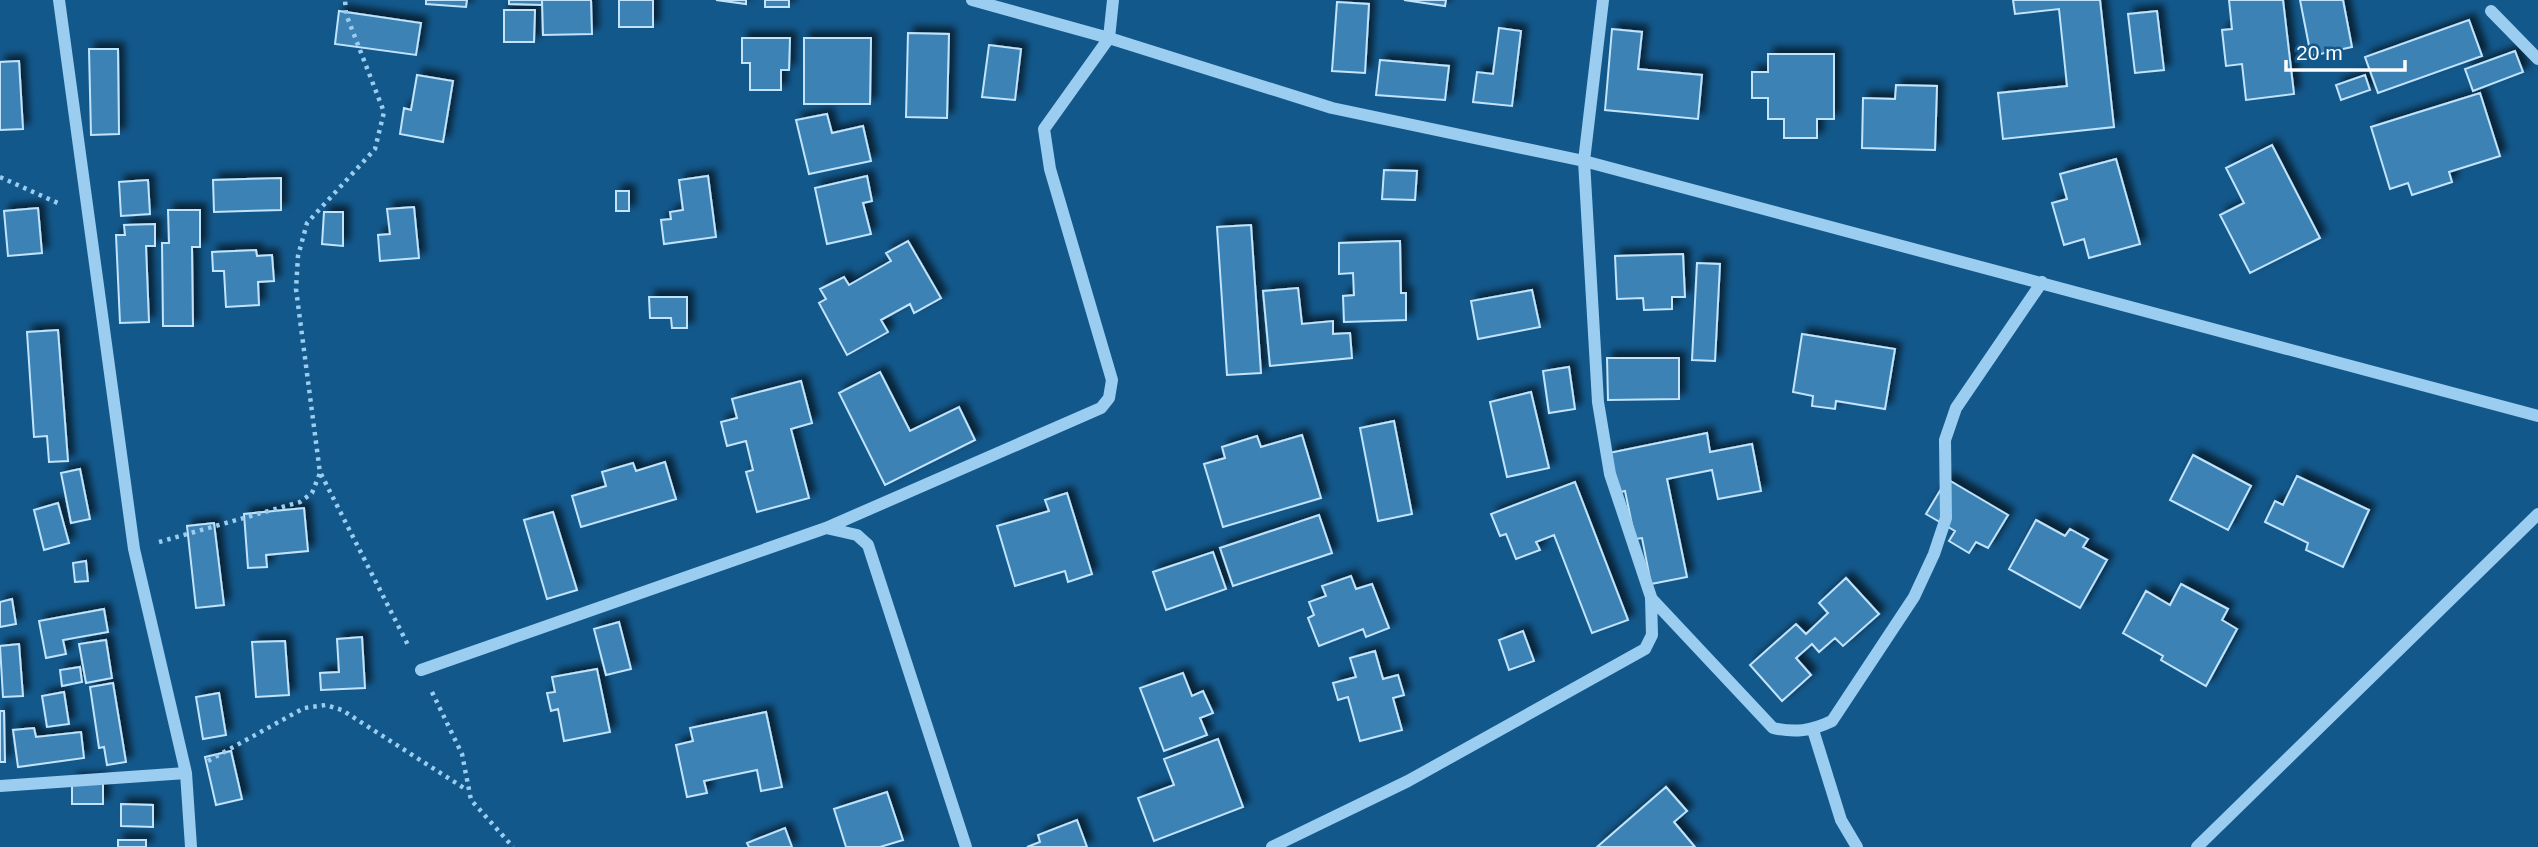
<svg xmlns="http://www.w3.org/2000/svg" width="2538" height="847" font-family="Helvetica,sans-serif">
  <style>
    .building { fill: #3c82b4; stroke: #c1e4fc; stroke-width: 2; filter: url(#shadow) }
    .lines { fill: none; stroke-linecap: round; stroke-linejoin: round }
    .path { stroke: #9bcdf0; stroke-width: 4.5; stroke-dasharray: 3.5 5; stroke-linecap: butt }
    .minor { stroke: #9bcdf0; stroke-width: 12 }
  </style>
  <defs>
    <filter id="shadow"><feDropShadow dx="6" dy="-6" stdDeviation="3.5" flood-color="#0009"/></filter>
  </defs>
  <rect width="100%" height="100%" fill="#13588b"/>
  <path class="building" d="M426 0H467L466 7 426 4Z
    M509 0H542V5L509 4Z
    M542 0H591L592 34 543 35Z
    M619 0H653V27H619Z
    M716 0H746V4Z
    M765 0H789V7H765Z
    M1404 0H1446L1445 6Z
    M2013 0H2100L2114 127 2003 139 1998 93 2067 86 2059 9 2015 14Z
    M2229 0H2283L2294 94 2246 100 2242 64 2226 66 2222 30 2232 29Z
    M2300 0H2343L2352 47 2311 56Z
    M1337 2 1369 4 1365 73 1332 71Z
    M504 10H535L534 42H504Z
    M339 11 421 23 416 55 335 44Z
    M2157 11 2164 70 2135 73 2128 14Z
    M2469 20 2482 56 2378 93 2365 57Z
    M1499 28 1521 31 1512 106 1473 102 1477 72 1493 74Z
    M1612 29 1642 32 1638 69 1702 75 1698 119 1605 110Z
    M908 33 949 34 947 118 906 117Z
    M742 38H790L789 70H781V90H750V63H742Z
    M804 38H871L870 104H804Z
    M989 45 1021 49 1015 100 982 97Z
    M89 49H118L119 134 91 135Z
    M2515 51 2523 72 2473 91 2465 69Z
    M1768 54H1834V119H1817V138H1784V119H1768V98H1752V72H1768Z
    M1380 60 1449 66 1445 100 1376 95Z
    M19 61 23 129 0 130V62Z
    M417 75 453 81 443 142 400 134 404 108 411 110Z
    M2365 75 2370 90 2341 100 2336 85Z
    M1896 85 1937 86 1935 150 1862 148 1863 98 1895 99Z
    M2480 93 2500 156 2449 172 2452 182 2412 195 2408 183 2390 189 2371 127Z
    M827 114 832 133 863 126 871 161 809 174 796 120Z
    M2272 145 2320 238 2250 273 2220 215 2244 203 2226 168Z
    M2116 159 2140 244 2089 258 2084 239 2064 245 2052 203 2067 199 2060 174Z
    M1384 170 1417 171 1415 200 1382 199Z
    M708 176 716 237 664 244 661 220 671 219 670 212 683 210 679 180Z
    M867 176 872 201 863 203 871 234 827 244 815 188Z
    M281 178V210L214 212 213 180Z
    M148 180 150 214 121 216 119 182Z
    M616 191H629V211H616Z
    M414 207 419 258 380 261 378 235 390 234 387 209Z
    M38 208 42 253 8 256 4 211Z
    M168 210H200V247H192L193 326H163L162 243H169Z
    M324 212H343V246L322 244Z
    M155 224V246H146L149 322 120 323 116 235H125L124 225Z
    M1251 225 1261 373 1227 375 1217 227Z
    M908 241 941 298 914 313 910 304 881 320 888 332 847 355 819 303 826 299 820 289 844 277 849 285 891 261 886 253Z
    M1400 241 1401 293H1406V320L1344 322 1343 296 1354 295 1353 273 1339 274V243Z
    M256 250 257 256 272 255 274 281 258 282 259 305 226 307 224 271H213L212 252Z
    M1683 254 1685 297H1672V309L1644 310 1643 298 1617 299 1615 256Z
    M1697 263 1720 264 1715 361 1692 360Z
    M1298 288 1302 324 1333 321V334L1350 333 1352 358 1270 366 1263 291Z
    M1532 290 1540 327 1478 339 1471 301Z
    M649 297H687V328H672L671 318H650Z
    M58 330 68 461 49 462 47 436 34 437 27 332Z
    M1802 334 1895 349 1885 409 1836 401 1835 409 1812 406 1813 396 1793 392Z
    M1607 358H1679V399L1608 400Z
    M1569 367 1575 409 1549 413 1543 371Z
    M880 372 910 431 959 407 975 440 885 485 839 393Z
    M801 381 812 423 791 429 809 498 757 512 746 472 753 470 746 441 727 446 721 422 737 418 732 399Z
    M1531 392 1549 468 1507 477 1490 402Z
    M1394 421 1412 514 1378 521 1360 428Z
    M1707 433 1710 452 1752 444 1761 491 1718 499 1712 470 1667 479 1687 577 1651 584 1642 538 1635 539 1625 491 1616 493 1609 453Z
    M1302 435 1321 498 1223 527 1204 464 1225 458 1222 447 1257 436 1261 447Z
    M2193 455 2251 486 2228 530 2170 500Z
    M665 462 676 499 581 527 572 496 606 486 602 472 633 463 636 471Z
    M80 469 90 519 71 523 61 473Z
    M2297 476 2369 510 2343 567 2306 550 2308 543 2265 522 2275 501 2283 505Z
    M1947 479 2008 515 1988 548 1976 542 1969 553 1949 541 1955 531 1926 514Z
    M1575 482 1628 620 1592 633 1554 535 1536 542 1540 550 1516 559 1506 534 1500 536 1491 514Z
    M1067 493 1092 574 1068 582 1065 571 1015 586 997 526 1049 511 1045 500Z
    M58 503 69 543 44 550 34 510Z
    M304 508 308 551 266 555 267 567 248 568 244 514Z
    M553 512 577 590 547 599 524 520Z
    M1319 515 1332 553 1233 586 1220 548Z
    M2036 520 2065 536 2070 529 2088 539 2083 547 2107 560 2080 608 2009 569Z
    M214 523 224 605 196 608 187 526Z
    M1213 552 1226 589 1166 610 1153 572Z
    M86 561 88 581 75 582 73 563Z
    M1351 576 1356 589 1372 584 1389 628 1366 637 1363 629 1319 646 1308 618 1314 615 1309 602 1326 596 1322 586Z
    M1846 578 1879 614 1843 646 1835 638 1819 652 1812 644 1796 658 1811 675 1782 701 1750 665 1796 624 1806 634 1828 613 1819 603Z
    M2181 584 2228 609 2222 620 2237 629 2206 686 2161 660 2163 656 2123 633 2146 591 2170 605Z
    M12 599 16 624 0 627V602Z
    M104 609 108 632 63 640 66 654 46 658 39 621Z
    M619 622 631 669 606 675 594 629Z
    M1523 631 1534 661 1509 670 1499 640Z
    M362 637 365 688 321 690 320 673 339 672 337 639Z
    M106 640 112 678 86 683 79 644Z
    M285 641 289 695 256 697 252 642Z
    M19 644 23 696 3 697 0 646Z
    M1375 651 1383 679 1398 675 1404 695 1393 698 1402 730 1360 741 1348 697 1338 700 1333 683 1356 677 1350 658Z
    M80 667 82 682 62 686 60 670Z
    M597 669 610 732 564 741 558 709 551 711 547 693 555 692 552 677Z
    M1183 673 1192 696 1203 691 1213 713 1200 718 1207 735 1164 751 1140 688Z
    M113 683 126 762 107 765 104 747 99 748 90 687Z
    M64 692 69 724 47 727 42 696Z
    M219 693 226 735 203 739 196 697Z
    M0 711H4L5 762H0Z
    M766 712 782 787 761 791 757 770 704 781 707 793 687 797 676 745 693 741 690 728Z
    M34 728 36 737 81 732 84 758 18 767 13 730Z
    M1218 739 1243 807 1154 841 1138 798 1174 785 1164 759Z
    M231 751 242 799 216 805 205 757Z
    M72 779H103V804H72Z
    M1666 787 1687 811 1674 822 1695 847H1597Z
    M887 792 903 840 880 847H846L834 809Z
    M121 804 153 805V827L121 826Z
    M1077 820 1087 847H1027L1040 842 1038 835Z
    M785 828 792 847H749L747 843Z
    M118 840H146V847H118Z"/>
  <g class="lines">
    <path class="path" d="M0 177 60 204
      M321 474 409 647
      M159 542 300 502 312 493 320 473 296 289 298 256 307 223 375 149 384 112 346 14 345 0
      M432 692 462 754 471 800 513 847
      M208 761 304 708 326 705 342 710 467 790"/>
    <path class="minor" d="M59 0 134 549 186 773 191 847
      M972 0 1109 38 1332 108 1584 161 2538 416
      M2491 11 2538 59
      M826 528 857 535 868 545 966 847
      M1651 598 1773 728C1795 733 1811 731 1832 721L1914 597 1934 554 1946 518 1945 440 1956 408 2042 282
      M421 670 826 528 1101 408 1109 398 1112 380 1050 169 1044 129 1109 38 1113 0
      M1813 730 1841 820 1857 847
      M0 786 186 773
      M1272 847 1408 781 1645 649 1652 635 1651 597 1610 474 1598 402 1584 161 1603 0
      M2197 847 2538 514"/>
  </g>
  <path d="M2286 60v10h119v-10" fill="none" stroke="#ffffff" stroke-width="3.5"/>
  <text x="2296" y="60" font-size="21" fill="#ffffff" stroke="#13588b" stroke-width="5" paint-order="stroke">20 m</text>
</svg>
